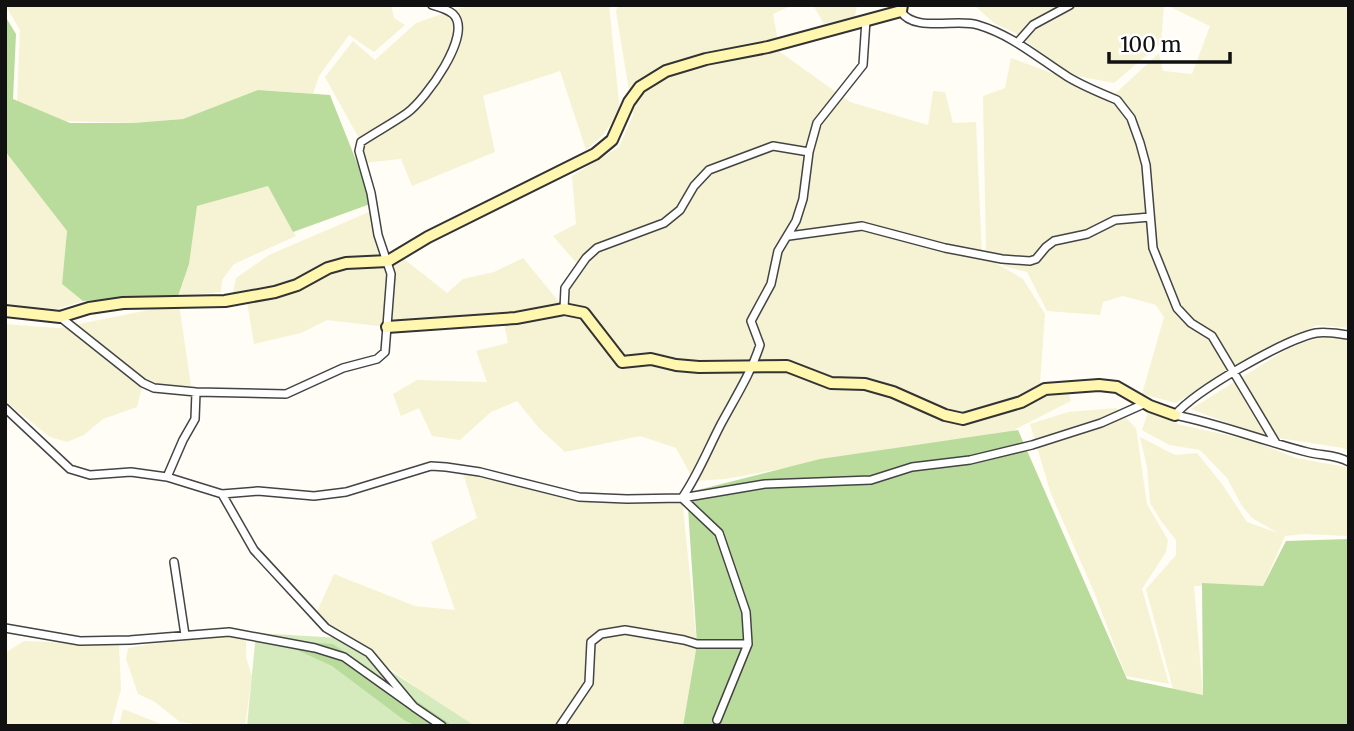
<svg xmlns="http://www.w3.org/2000/svg" width="1354" height="731" font-family="Merriweather,serif">
  <style>
    .farmland { fill: #f6f3d4 }
    .green { fill: #d5ebbd }
    .forest { fill: #b9dc9c }
    .lines { fill: none; stroke-linecap: round; stroke-linejoin: round }
    .street-casing { stroke: #444; stroke-width: 10 }
    .secondary-casing { stroke: #333; stroke-width: 14 }
    .street { stroke: #fff; stroke-width: 7 }
    .secondary { stroke: #fff6b0; stroke-width: 10 }
  </style>
  <rect width="100%" height="100%" fill="#fffdf5"/>
  <path class="farmland" d="M5 5H391L394 18 405 25 374 52 349 35 319 76 313 94 261 90 183 119 133 123 64 121 17 101 20 30Z
    M475 5H609L620 112 602 136 586 150 560 71 483 96 495 152 412 186 401 159 363 163 361 142 325 77 353 41 375 60 416 23 456 9Z
    M618 5H793L773 14 780 52 850 102 928 125 933 91 945 92 953 123 976 122 982 255 1023 279 1045 314 1040 383H1065L1071 401 1010 432 895 448 725 479 694 481 676 448 640 436 565 452 539 428 517 401 491 412 460 440 432 436 419 408 401 416 393 394 417 380 487 382 476 351 508 343 504 324 556 317H586L560 304 521 313 387 327 327 320 301 333 254 344 247 302 232 296 236 278 269 255 371 211 386 256 399 255 447 293 463 279 494 272 523 258 560 303 580 267 553 236 576 224 572 176 619 147 633 115 616 12Z
    M813 5H857L855 17 824 24Z
    M974 5H1164L1161 43 1114 83 1071 75 1015 33 994 23Z
    M1166 5H1349V328L1317 325 1239 364 1176 403 1142 394 1164 317 1156 305 1123 296 1103 302 1100 315 1047 311 1027 272 1004 266 986 252 983 96 1005 88 1011 58 1109 94 1116 93 1159 53 1163 71 1192 74 1210 26Z
    M5 151 67 231 62 284 83 301 53 310 5 305Z
    M269 186 296 236 234 264 222 280 221 292 178 296 189 259 192 207Z
    M179 304 191 386 143 383 137 407 103 419 84 435 67 442 50 437 5 401V324L59 328Z
    M1322 336 1349 340V452L1343 448 1259 435 1191 409 1289 348Z
    M1116 408 1136 428 1147 504 1168 540 1166 552 1142 589 1169 684 1126 676 1094 592 1051 494 1030 424 1068 412Z
    M1148 412 1181 425 1250 440 1296 458 1346 467 1349 470V536L1304 534 1285 536 1263 586H1194L1203 695 1173 689 1146 589 1176 555V540L1161 521 1150 503 1147 467 1140 437 1175 455 1197 453 1222 484 1247 522 1278 533 1252 518 1242 506 1227 478 1200 450 1169 445 1142 430Z
    M462 470 579 497 682 498 697 644 683 726H471L315 616 334 574 415 606 455 610 431 542 477 518Z
    M246 635V657L252 676 245 726H210L180 722 155 702 138 694 126 659 128 648 187 638Z
    M24 641 119 645 121 689 111 726H5V653Z
    M123 709 166 726H119Z"/>
  <path class="green" d="M256 633 340 638 475 726H247Z"/>
  <path class="forest" d="M5 16 16 34 13 99 70 123H133L183 119 258 90 330 95 373 203 293 232 268 186 197 206 189 264 178 296 83 301 62 284 67 231 5 151Z
    M1018 430 1127 679 1203 695 1202 583 1263 586 1286 541 1349 539V726H683L697 644 688 508 682 498 694 491 820 459Z
    M300 642 333 644 453 726H416L404 720 332 666 295 649Z"/>
  <g class="lines">
    <defs>
      <path id="street" d="M901 11C913 33 958 18 978 25 1012 35 1038 58 1068 77 1083 86 1100 93 1117 100L1131 118 1140 143 1146 165 1153 248 1177 308 1191 323 1212 336 1276 443
        M1018 42 1033 25 1070 5
        M789 236 862 226 945 248 1002 259 1030 261 1036 259 1046 247 1054 241 1087 234 1115 220 1150 217
        M564 309 565 288 586 258 597 248 664 223 680 210 694 186 709 170 773 146 809 152
        M60 317 143 383 154 388 196 392 286 394 343 368 377 359 385 352 391 274 378 235 371 193 359 151 361 142C376 132 393 123 407 113 425 100 474 34 453 14 447 9 439 7 432 5
        M1349 335C1339 334 1326 331 1316 333 1284 340 1196 390 1175 415 1220 424 1263 441 1307 452 1322 456 1335 454 1349 462
        M5 408 70 469 90 475 131 472 167 477 222 494 258 491 314 496 346 492 431 466 446 467 480 472 579 497 627 499 682 498 765 484 871 480 912 467 970 460 1032 445 1101 423 1146 403
        M167 477 183 440 195 419 196 392
        M222 494 254 550 326 628 369 653 414 707 442 726
        M682 498C698 475 708 449 721 424 735 398 751 373 760 345L751 321 771 284 778 251 796 221 803 199 809 152 817 123 863 65 866 20
        M682 498 719 533 746 612 748 644 717 720
        M174 562 185 635
        M5 628 80 641 130 640 229 632 315 648 344 657 414 707
        M560 726 589 683 591 642 601 634 625 630 684 640 697 644H748"/>
      <path id="secondary" d="M5 311 60 317 89 308 123 303 225 301 275 292 297 285 328 268 346 263 388 261 428 237 595 154 612 140 629 102 640 87 666 71 706 59 768 47 901 11 902 5
        M387 327 516 318 564 309 584 313 622 362 651 359 676 365 699 367 787 366 831 383 865 384 893 392 945 415 963 419 1021 402 1045 389 1099 385 1117 387 1150 406 1175 415"/>
    </defs>
    <use href="#street" class="street-casing"/>
    <use href="#secondary" class="secondary-casing"/>
    <use href="#street" class="street"/>
    <use href="#secondary" class="secondary"/>
  </g>
  <rect width="1354" height="731" fill="none" stroke="#111111" stroke-width="14"/>
  <path d="M1109 52v10h121v-10" fill="none" stroke="#111111" stroke-width="3.5"/>
  <text x="1120" y="52" font-size="21" fill="#111111" stroke="#ffffff" stroke-width="5" paint-order="stroke">100 m</text>
</svg>
